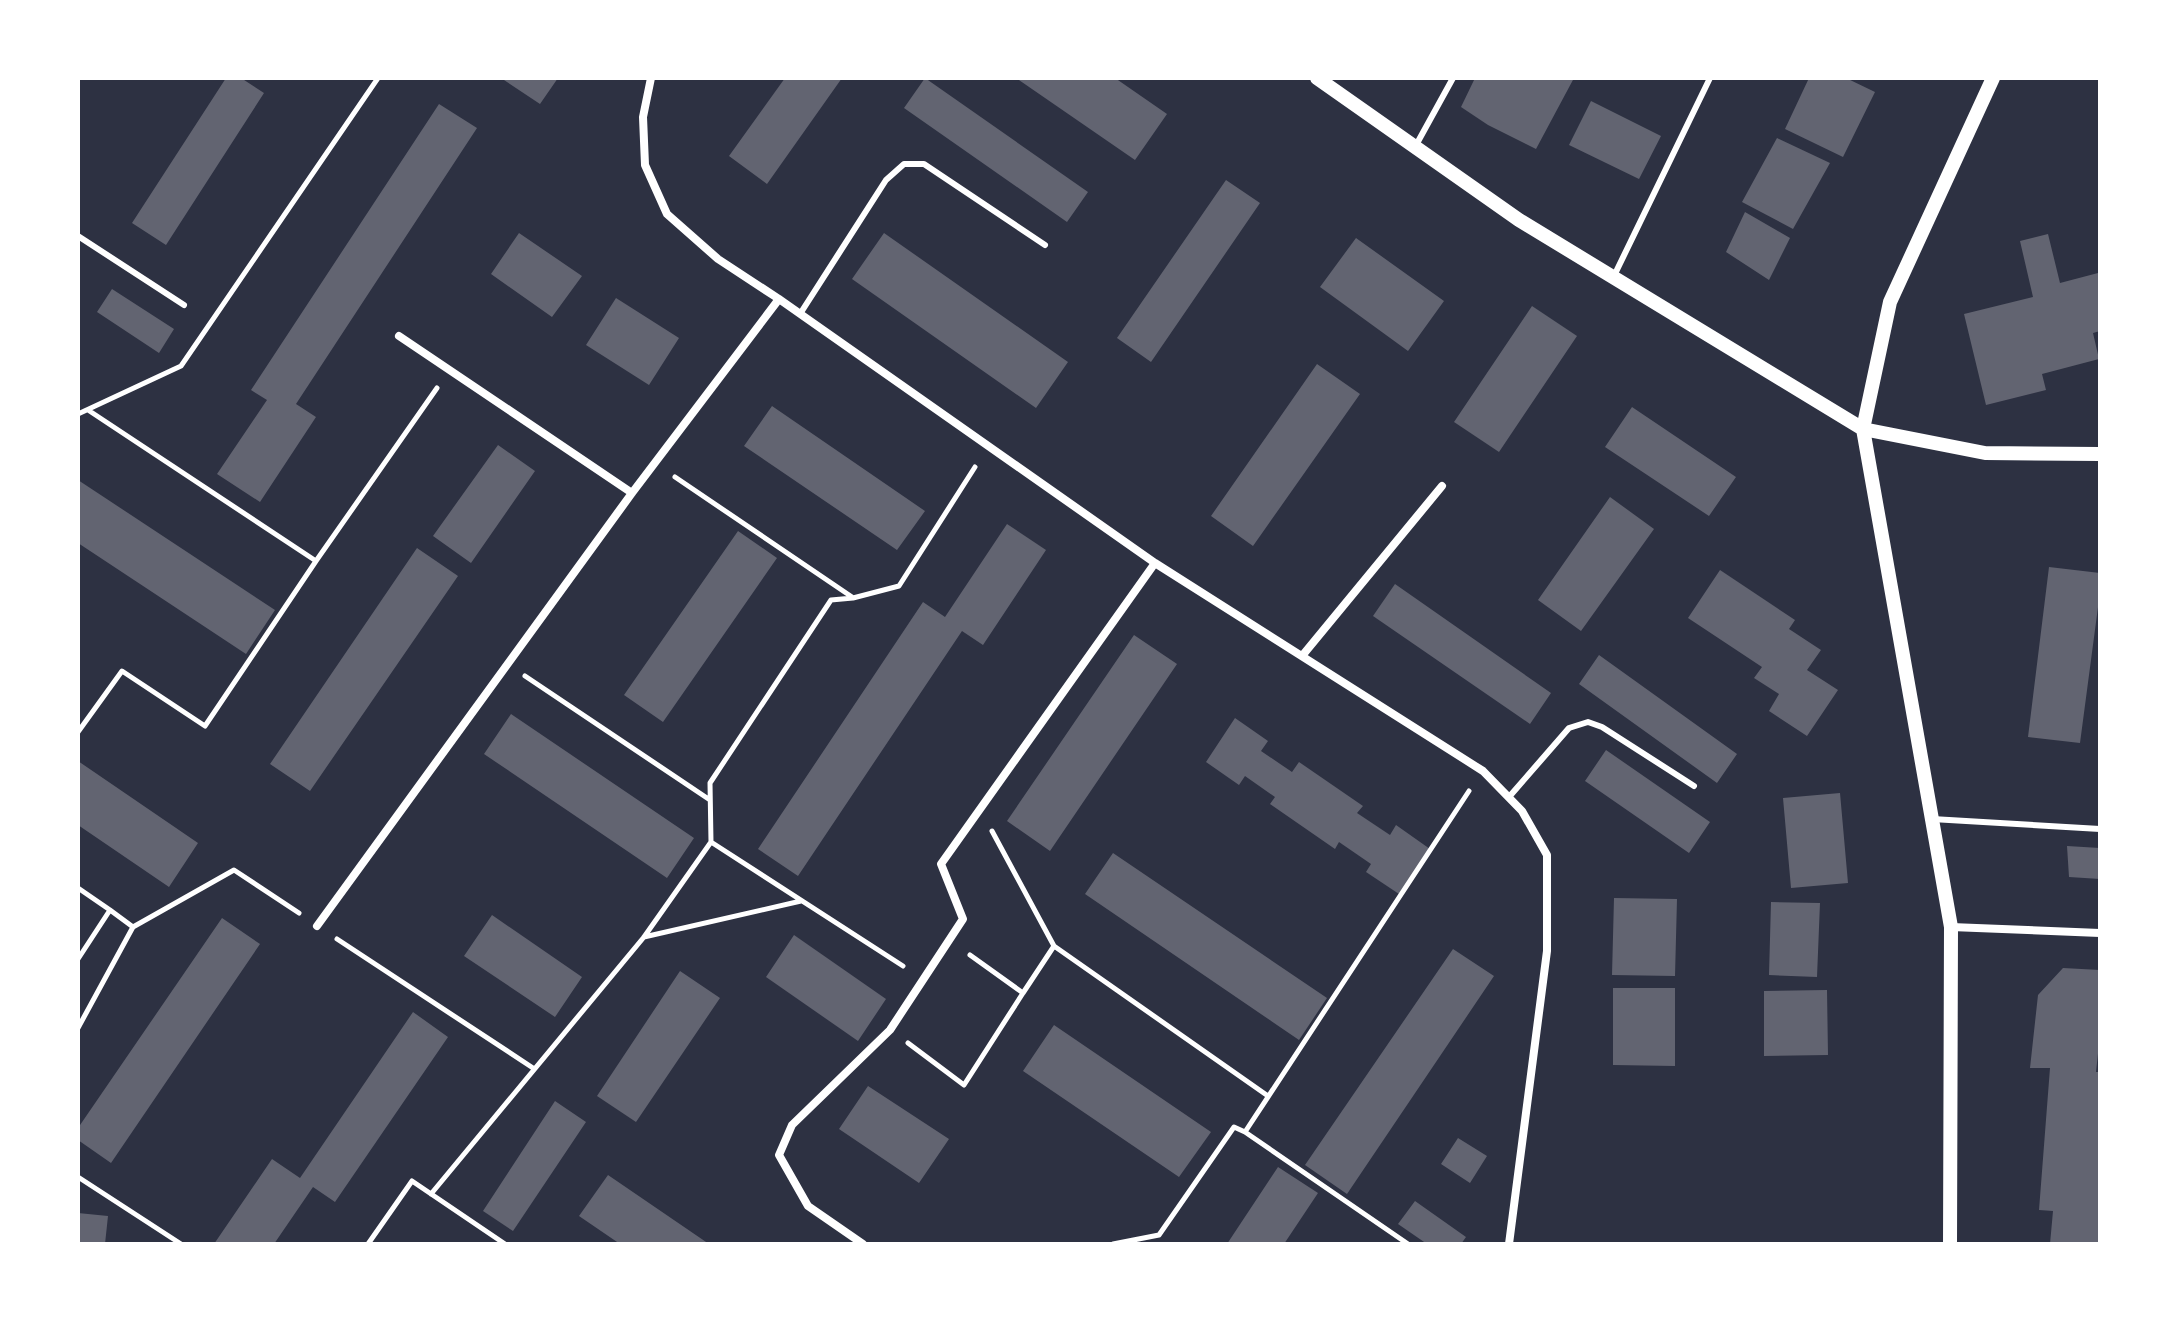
<svg xmlns="http://www.w3.org/2000/svg" width="2178" height="1322" font-family="'Asap Condensed',sans-serif">
  <style>
    .building { fill: #626471 }
    .lines { fill: none; stroke-linecap: round; stroke-linejoin: round }
    .path { stroke: #fff; stroke-width: 5 }
    .service { stroke: #fff; stroke-width: 6 }
    .minor { stroke: #fff; stroke-width: 8 }
    .tertiary { stroke: #fff; stroke-width: 14 }
  </style>
  <rect width="100%" height="100%" fill="#2d3142"/>
  <path class="building" d="M226 78H241L264 93 166 245 132 223Z
    M501 78H558L540 104Z
    M785 78H842L767 184 729 156Z
    M925 78 1088 192 1067 222 904 108Z
    M1016 78H1115L1167 114 1135 160Z
    M1475 78H1574L1536 149 1488 125 1461 107Z
    M1809 78H1846L1875 92 1843 157 1785 129Z
    M1591 101 1661 136 1639 179 1569 145Z
    M439 104 477 128 296 404 316 417 260 502 217 474 267 400 251 390Z
    M1777 138 1830 163 1793 229 1742 202Z
    M1226 180 1260 203 1151 362 1117 338Z
    M1745 212 1790 238 1769 280 1726 252Z
    M519 233 582 276 552 317 491 274Z
    M884 233 1068 362 1036 408 852 279Z
    M2048 234 2060 283 2098 273 2100 331 2093 333 2099 359 2042 374 2046 390 1986 405 1964 314 2033 297 2020 241Z
    M1356 238 1444 301 1408 351 1320 287Z
    M112 289 174 329 159 353 97 312Z
    M616 298 679 338 649 385 586 345Z
    M1532 306 1577 336 1499 452 1454 422Z
    M1317 364 1360 394 1253 546 1211 516Z
    M772 406 925 511 897 550 744 446Z
    M1632 407 1736 477 1709 516 1605 447Z
    M498 445 535 471 471 563 433 536Z
    M78 480 275 610 246 654 78 543Z
    M1610 497 1654 529 1581 631 1538 600Z
    M1007 524 1046 550 983 645 962 631 798 876 758 849 923 602 945 617Z
    M738 531 777 558 663 722 624 695Z
    M417 548 458 576 310 791 270 764Z
    M2049 567 2100 573V592L2080 743 2028 737Z
    M1720 570 1795 620 1789 629 1821 650 1807 670 1838 690 1807 736 1769 711 1779 694 1754 678 1762 667 1688 618Z
    M1395 584 1551 693 1530 724 1373 616Z
    M1134 635 1177 664 1050 851 1007 821Z
    M1599 655 1737 754 1717 783 1579 684Z
    M511 714 694 838 667 878 484 754Z
    M1235 718 1268 741 1261 751 1292 772 1299 762 1363 806 1357 813 1390 835 1396 825 1430 849 1399 894 1366 872 1371 864 1339 842 1335 849 1270 804 1275 797 1245 776 1239 785 1206 762Z
    M1606 750 1710 822 1689 853 1585 781Z
    M78 761 198 843 169 887 78 825Z
    M1840 793 1848 883 1791 888 1783 798Z
    M2067 846 2100 848V879L2069 877Z
    M1113 853 1327 998 1299 1040 1085 894Z
    M1614 898 1677 899 1675 976 1612 975Z
    M1771 902 1820 903 1817 977 1769 975Z
    M492 915 582 977 555 1017 464 956Z
    M222 918 260 944 111 1163 78 1140V1128Z
    M794 935 886 999 858 1041 766 977Z
    M1453 949 1494 976 1347 1194 1305 1165Z
    M2063 968 2100 970V1035L2096 1072H2100V1244H2050L2053 1211 2039 1210 2050 1068H2030L2038 995Z
    M680 971 720 998 636 1122 597 1096Z
    M1613 988H1675V1066L1613 1065Z
    M1827 990 1828 1055 1764 1056V991Z
    M413 1012 448 1037 335 1202 313 1187 274 1244H214L272 1159 300 1178Z
    M1054 1025 1211 1132 1179 1177 1023 1071Z
    M868 1086 949 1139 919 1183 839 1129Z
    M555 1101 586 1122 513 1231 483 1211Z
    M1458 1138 1487 1156 1470 1183 1441 1164Z
    M1278 1167 1318 1193 1284 1244H1227Z
    M608 1175 709 1244H620L579 1216Z
    M1415 1201 1466 1237 1461 1244H1427L1398 1224Z
    M78 1213 108 1216 105 1244H78Z"/>
  <g class="lines">
    <path class="path" d="M78 414 181 366 378 78
      M675 477 852 597
      M316 561 437 388
      M525 676 710 800
      M78 732 122 671 205 726 316 561 88 410
      M992 831 1054 946
      M78 888 110 910 78 959
      M133 927 234 870 299 913
      M644 937 801 901
      M337 939 533 1068
      M970 955 1023 993 1054 946 1268 1096
      M903 966 711 842 710 783 831 600 853 598 899 586 975 467
      M78 1028 133 927 110 910
      M908 1043 964 1085 1023 993
      M1245 1132 1408 1244
      M78 1177 181 1244
      M431 1194 644 937 711 842
      M368 1244 412 1181 505 1244
      M1113 1244 1159 1235 1234 1127 1245 1132 1469 791"/>
    <path class="service" d="M1415 147 1453 78
      M78 236 184 305
      M1613 278 1710 78
      M800 314 886 180 904 164H924L1045 245
      M1509 797 1569 728 1588 722 1602 727 1694 786
      M1932 819 2100 829"/>
    <path class="minor" d="M651 78 643 117 645 165 667 214 718 259 779 299 1155 563 1483 771 1522 811 1547 855V951L1509 1244
      M399 336 632 493
      M1302 656 1442 486
      M317 926 632 493 779 299
      M1951 927 2100 933
      M863 1244 808 1206 779 1155 792 1125 890 1030 963 919 941 864 1155 563"/>
    <path class="tertiary" d="M1317 78 1519 220 1863 429 1985 453 2100 454
      M1950 1244 1951 927 1863 429 1890 302 1993 78"/>
  </g>
  <rect width="2178" height="1322" fill="none" stroke="#ffffff" stroke-width="160"/>
</svg>
